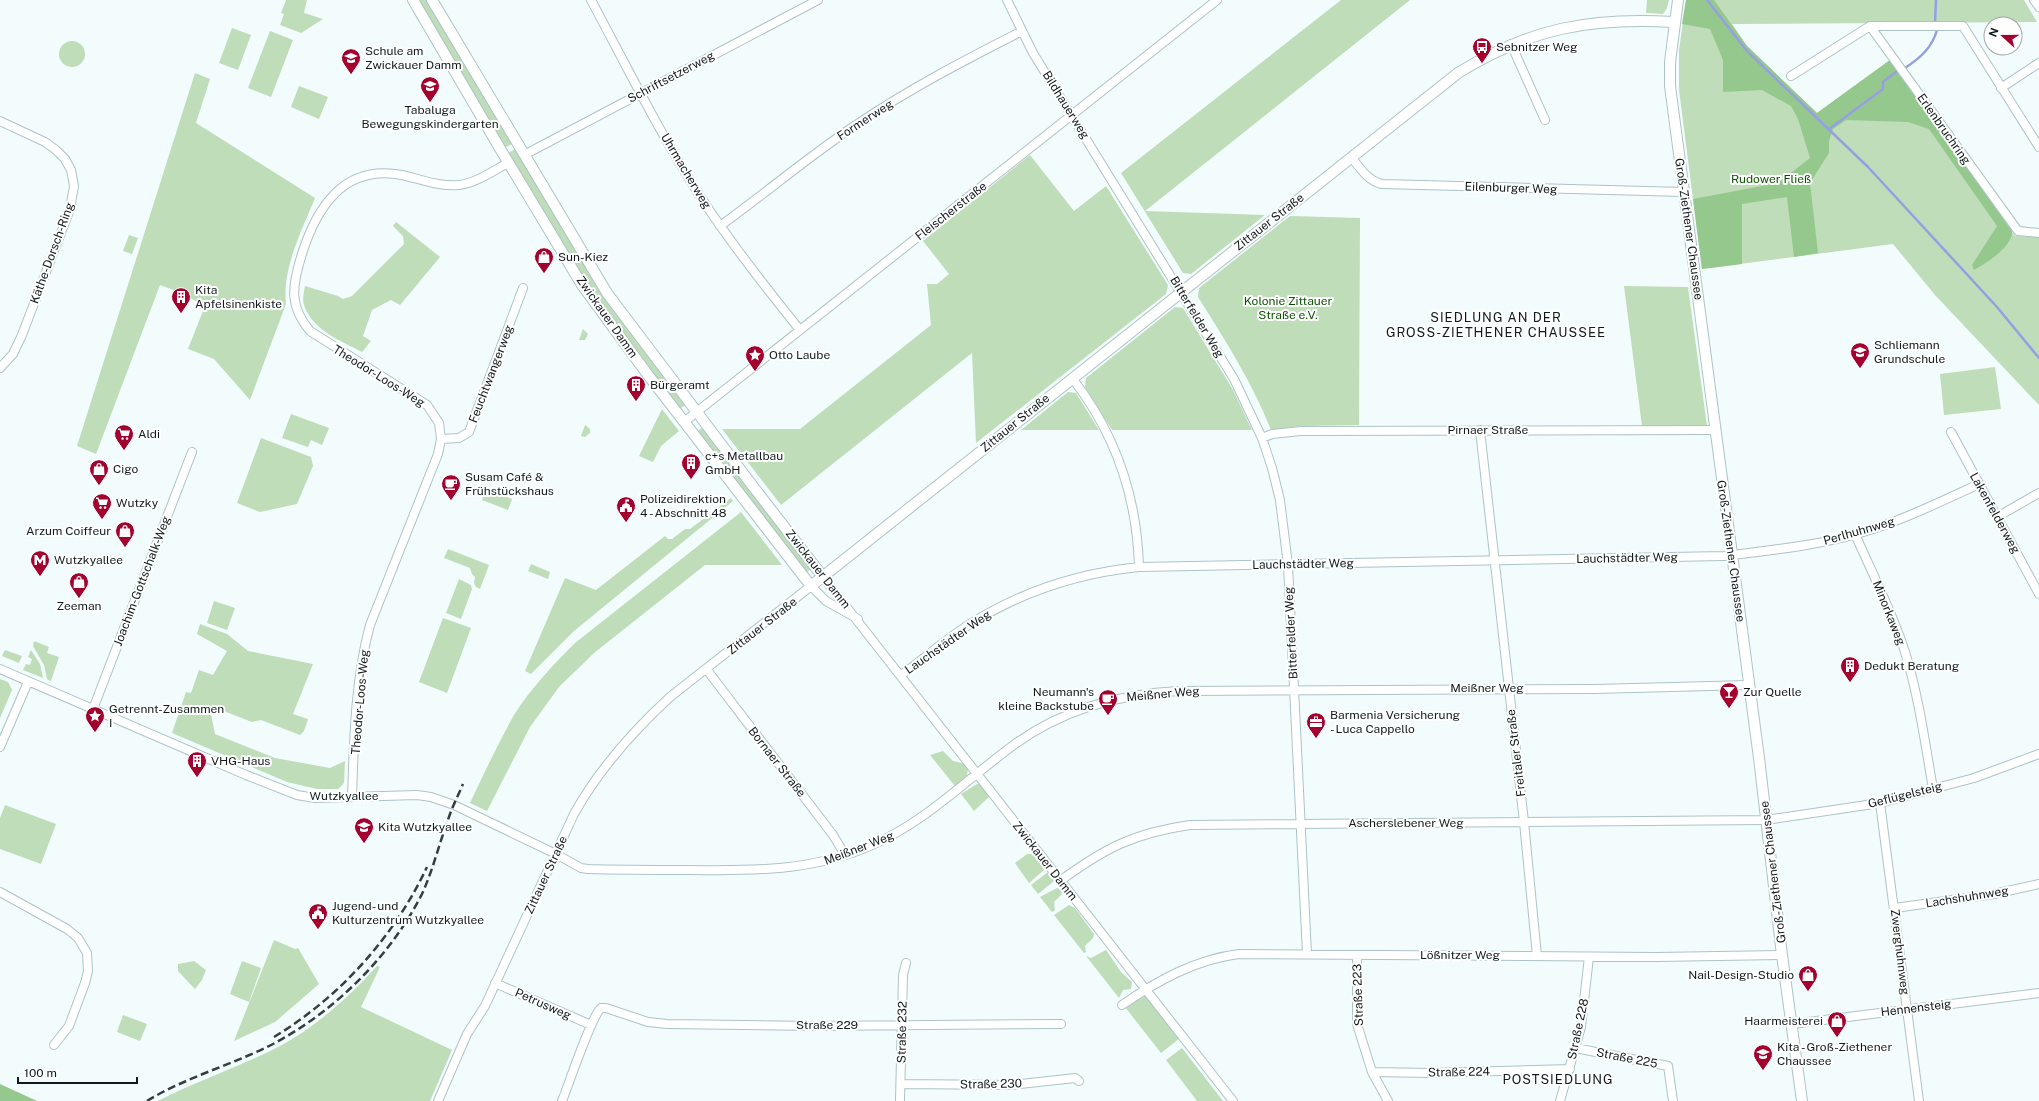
<svg xmlns="http://www.w3.org/2000/svg" width="2039" height="1101" font-family="'Public Sans',sans-serif">
  <style>
    .green { fill: #beddb8 }
    .forest { fill: #95c88d }
    .lines { fill: none; stroke-linecap: round; stroke-linejoin: round }
    .stream { stroke: #95a0e2; stroke-width: 2.5 }
    .minor-casing { stroke: #acc3c7; stroke-width: 10 }
    .tertiary-casing { stroke: #acc3c7; stroke-width: 12 }
    .minor { stroke: #fff; stroke-width: 8 }
    .tertiary { stroke: #fff; stroke-width: 10 }
    .rail { stroke: #353e3f; stroke-width: 2.5; stroke-dasharray: 8 4; stroke-linecap: butt }
    .labels { text-anchor: middle; stroke-width: 4; stroke-linejoin: round; paint-order: stroke }
    .poi-label { font-size: 12px; fill: #111a1b; stroke: #fff; text-anchor: start }
    .street-label { font-size: 12px; fill: #111a1b; stroke: #fff }
    .park-label { font-size: 12px; fill: #0c5200; stroke: #fff }
    .neighbourhood-label { font-size: 13px; letter-spacing: 1px; fill: #111a1b; stroke: #fff }
  </style>
  <rect width="100%" height="100%" fill="#f2fcfd"/>
  <path class="green" d="M286 0H307L304 13 323 19 301 33 280 25 284 14 281 13Z
    M417 0H427L512 144 504 148Z
    M1341 0H1410L1145 211 1265 215 1191 274 1183 273 1121 173Z
    M1647 0H1669L1667 8 1663 14 1646 13Z
    M1686 0H2024L2037 22 1732 24 1747 46 1817 113 1890 60 2015 236 2039 237V405L1935 295 1893 244 1702 269 1679 90V50Z
    M232 28 251 35 238 70 219 63Z
    M270 31 293 40 271 97 248 88Z
    M59 54a13 13 0 1 1 26 0a13 13 0 1 1-26 0Z
    M195 73 210 79 196 123 315 198C302 230 282 268 286 304L250 400 214 359 188 349 205 306 179 292 160 285 96 454 77 446Z
    M299 86 328 97 319 119 291 107Z
    M515 149 605 295 686 405 679 409 589 287 571 255 569 256 508 153Z
    M1030 155 1074 211 1106 186 1168 285 1166 294 976 443 972 353 781 505 722 429H800L931 325 927 284H937L949 274 923 241Z
    M1290 216 1360 218 1359 425 1301 426 1271 430C1252 382 1225 340 1198 297L1199 288Z
    M396 222 440 257 400 305 391 300 372 310 363 336 371 341 362 352C341 341 312 330 304 305 302 300 304 292 305 286L338 296 343 299 352 296 404 244 403 236 393 226Z
    M129 235 138 238 132 254 123 251Z
    M1624 286 1688 287 1707 426H1642Z
    M1175 307 1183 308 1232 388 1252 430H1112L1085 387 1086 378Z
    M583 329 588 334 585 340H579Z
    M1995 367 2001 409 1944 415 1940 374Z
    M1068 392 1076 393 1099 430H1021Z
    M662 409 679 431 661 446 653 462 639 456Z
    M291 414 329 428 322 445 311 440 308 447 282 438Z
    M585 425 590 429V433L585 437 581 436Z
    M703 427 812 568 806 573 697 432Z
    M261 438 311 457 313 466 297 504 260 512 237 503Z
    M486 489 512 499 508 510 482 500Z
    M731 498 733 501 574 631 531 674 525 671 565 578 596 590 665 536 668 539H672L685 529H690Z
    M741 512 782 565H705L594 653 559 687 530 727 487 811 470 803C484 773 498 744 514 715 531 688 553 665 575 643Z
    M448 549 489 565 480 589 476 587 474 583 475 577 472 574 470 568 444 558Z
    M531 564 550 572 548 579 528 571Z
    M459 579 471 585 472 589 461 619 446 613Z
    M214 601 235 608 227 630 207 623Z
    M443 618 471 628 447 693 419 682Z
    M200 624 227 634 248 651 313 664 293 714 308 719 304 731 300 735 261 720 252 722 221 710 211 714 215 734 275 758 330 768 345 761 344 783 338 789H317L287 782 172 733 186 692 191 693 199 670 213 675 227 651 197 634Z
    M34 641 49 647 47 653 59 657 51 681 47 679 44 665 33 646Z
    M5 650 22 656 19 663 2 656Z
    M31 650 40 664 43 678 23 670 26 664 30 665 32 659 28 657Z
    M0 679 8 682 12 690 0 718Z
    M943 751 953 761 966 764 968 768 967 776 955 786 930 755Z
    M977 784 982 785 989 797 974 811 961 794Z
    M5 805 56 824 41 864 0 849V818Z
    M1027 854H1032L1040 862 1044 870 1029 883 1015 863Z
    M1048 872 1054 881 1038 894 1031 885Z
    M1057 888 1061 890 1062 894 1054 902 1055 910 1052 912 1040 897Z
    M1069 905 1075 908 1094 934 1093 938 1085 946 1086 952 1084 953 1054 915Z
    M274 940 295 949 298 948 319 984 275 1022 234 1041Z
    M1106 950 1121 972 1132 982 1131 989 1123 990 1119 998 1086 956 1091 958Z
    M194 961 206 970 202 980 195 989 178 971V964Z
    M242 961 261 968 249 1002 230 994Z
    M377 966 380 967 361 1007 452 1050 430 1101H158C197 1081 239 1067 278 1047 316 1027 349 997 377 966Z
    M1146 996 1180 1038 1161 1053 1125 1007Z
    M123 1015 147 1024 140 1041 117 1032Z
    M1182 1048 1223 1101H1197L1166 1060Z"/>
  <path class="forest" d="M1686 0H1714L1747 46 1817 113 1890 60 2012 231C2013 247 1986 263 1974 270L1972 265 1997 226 1929 129 1908 122 1846 120 1833 129 1829 141V153L1810 183 1818 253 1794 257 1787 197 1742 204V264L1702 269 1693 199 1778 183 1810 158 1798 119 1791 106 1762 90 1723 92V60L1710 29 1682 24Z
    M0 1084 37 1101H0Z"/>
  <g class="lines">
    <path class="stream" d="M1707 0 1747 51 1868 167 1997 307 2039 358
      M1935 23 1936 0
      M1905 68C1920 58 1932 48 1937 30
      M1829 129 1883 89V82L1897 71"/>
    <defs>
      <path id="minor" d="M591 0C627 67 661 136 702 199 732 245 766 288 800 330
        M1007 0 1033 53 1234 379 1262 438 1272 468 1280 500 1288 565 1307 954
        M2034 0 2039 7
        M1870 26 2018 231 2039 233
        M1511 44 1545 120
        M1791 76 1870 26H1963L2039 147
        M2001 88 2039 63
        M0 121 45 142 56 150 65 159 71 170 74 186 70 209 22 335 13 354 0 368
        M524 155 818 0
        M1351 157C1360 168 1368 181 1382 184L1684 192
        M720 226C766 193 809 156 856 125 909 89 965 60 1022 31
        M1072 378C1116 434 1137 496 1139 567
        M684 422 1217 0
        M1480 430 1524 822 1537 956
        M1951 432 2039 594
        M1262 438 1272 434 1301 431 1715 430
        M441 439 459 438 469 432 523 288
        M1997 517 2039 493
        M1855 534C1872 573 1892 611 1905 652 1919 697 1925 743 1933 789
        M823 577 1233 1101
        M0 669 246 775 297 795 315 798 417 795 431 797 454 805 556 854 581 868 588 869C622 870 657 870 691 870 753 871 812 871 870 846 924 823 965 781 1011 747 1060 710 1119 694 1179 691L1595 689 1749 685
        M707 670 833 835 845 855
        M901 675C924 659 946 639 970 624 1021 592 1079 573 1139 567L1724 556C1770 550 1816 546 1860 533 1901 521 1940 502 1979 484
        M93 709 192 452
        M0 747 28 682
        M352 797C354 740 355 680 370 625L438 454 441 439 439 423 427 405 310 331C289 306 292 287 301 257 316 208 343 164 402 175 420 179 440 187 459 185 476 183 493 171 508 163
        M1880 803 1919 1101
        M1060 881C1105 848 1134 833 1190 825L1766 820 1880 803 1974 778 2039 754
        M0 892 67 929 78 938 87 953 88 971 85 983 69 1026 54 1045
        M1895 908 1994 894 2039 884
        M1357 955V1024L1372 1072 1388 1101
        M495 983 591 1025
        M1122 1005C1157 981 1196 959 1239 954L1656 957 1782 955
        M1792 1024 2039 993
        M1575 1048 1668 1066 1673 1101
        M1372 1072 1431 1073 1570 1069
        M901 1084 1011 1085 1075 1078 1079 1081
        M438 1101 467 1034 485 1006 574 814C599 769 632 732 670 697L811 586 826 601 858 619
        M562 1101C569 1084 591 1017 601 1008H606L648 1022 667 1024 810 1026 1061 1024
        M900 1101 903 975 906 963
        M1560 1101 1581 1027 1589 957"/>
      <path id="tertiary" d="M413 0 502 152 582 285 648 375 811 586 1458 73C1530 28 1591 17 1674 22
        M432 0 607 293 755 489 823 577
        M1678 0 1670 62V86L1759 758 1782 955 1802 1101"/>
    </defs>
    <use href="#minor" class="minor-casing"/>
    <use href="#tertiary" class="tertiary-casing"/>
    <use href="#minor" class="minor"/>
    <use href="#tertiary" class="tertiary"/>
    <path class="rail" d="M274 1037C340 997 394 937 427 867
      M147 1101C186 1077 232 1065 273 1044 335 1011 390 957 422 894 433 870 439 844 448 820 452 807 458 796 463 784"/>
  </g>
  <defs>
    <symbol id="bus-pin" viewBox="-11 -11 22 30"><path d="M0 17L-7.5 6A9.5 9.5 0 1 1 7.5 6Z" fill="#a2022d" stroke="#fff"/><path d="M-5-6H5V4H4V6H2V4H-2V6H-4V4H-5ZM-3.5-4V0h7V-4ZM-3.5 1.2v1.5H-2V1.2ZM2 1.2v1.5H3.5V1.2Z" fill="#fff"/></symbol>
    <symbol id="school-pin" viewBox="-11 -11 22 30"><path d="M0 17L-7.5 6A9.5 9.5 0 1 1 7.5 6Z" fill="#a2022d" stroke="#fff"/><path d="M0-5L7-2L0 1L-7-2ZM-4 1L0 2.5L4 1V4Q0 6-4 4Z" fill="#fff"/></symbol>
    <symbol id="shop-pin" viewBox="-11 -11 22 30"><path d="M0 17L-7.5 6A9.5 9.5 0 1 1 7.5 6Z" fill="#a2022d" stroke="#fff"/><path d="M-5-2.5h2.3a2.7 3.5 0 0 1 5.4 0H5L5.5 6h-11ZM-1.5-2.5h3a1.5 2.3 0 0 0-3 0Z" fill="#fff"/></symbol>
    <symbol id="building-pin" viewBox="-11 -11 22 30"><path d="M0 17L-7.5 6A9.5 9.5 0 1 1 7.5 6Z" fill="#a2022d" stroke="#fff"/><path d="M-4-6H4V6H1V3H-1V6H-4ZM-2.5-4.3h1.7v1.8h-1.7ZM.8-4.3h1.7v1.8H.8ZM-2.5-1h1.7V.8h-1.7ZM.8-1h1.7V.8H.8Z" fill="#fff"/></symbol>
    <symbol id="sight-pin" viewBox="-11 -11 22 30"><path d="M0 17L-7.5 6A9.5 9.5 0 1 1 7.5 6Z" fill="#a2022d" stroke="#fff"/><path d="M0-6L1.8-2.2L6-1.7L2.9 1.2L3.7 5.4L0 3.3L-3.7 5.4L-2.9 1.2L-6-1.7L-1.8-2.2Z" fill="#fff"/></symbol>
    <symbol id="supermarket-pin" viewBox="-11 -11 22 30"><path d="M0 17L-7.5 6A9.5 9.5 0 1 1 7.5 6Z" fill="#a2022d" stroke="#fff"/><path d="M-6-5.5h2.5l.6 2H6L4.5 2H-2.5L-4.4-4H-6ZM-1.5 3.2a1.3 1.3 0 1 0 .1 0ZM3 3.2a1.3 1.3 0 1 0 .1 0Z" fill="#fff"/></symbol>
    <symbol id="cafe-pin" viewBox="-11 -11 22 30"><path d="M0 17L-7.5 6A9.5 9.5 0 1 1 7.5 6Z" fill="#a2022d" stroke="#fff"/><path d="M-5.5-4.5H6V0H3Q3 3.5 0 3.5H-2.5Q-5.5 3.5-5.5 0ZM3-3.2v2h1.7v-2ZM-6 4.5H4V6H-6Z" fill="#fff"/></symbol>
    <symbol id="civic-pin" viewBox="-11 -11 22 30"><path d="M0 17L-7.5 6A9.5 9.5 0 1 1 7.5 6Z" fill="#a2022d" stroke="#fff"/><path d="M-.6-6.5H3V-4.5H.6V-3L4-1V1h2V6H-6V1h2V-1L-.6-3ZM-1.2 2.5V6h2.4V2.5Z" fill="#fff"/></symbol>
    <symbol id="metro-pin" viewBox="-11 -11 22 30"><path d="M0 17L-7.5 6A9.5 9.5 0 1 1 7.5 6Z" fill="#a2022d" stroke="#fff"/><path d="M-5.5 5V-5H-3L0 0L3-5H5.5V5H3V-.5L0 4L-3-.5V5Z" fill="#fff"/></symbol>
    <symbol id="bar-pin" viewBox="-11 -11 22 30"><path d="M0 17L-7.5 6A9.5 9.5 0 1 1 7.5 6Z" fill="#a2022d" stroke="#fff"/><path d="M-6-5H6L.8 .8V4.5H3.5V6h-7V4.5H-.8V.8Z" fill="#fff"/></symbol>
    <symbol id="office-pin" viewBox="-11 -11 22 30"><path d="M0 17L-7.5 6A9.5 9.5 0 1 1 7.5 6Z" fill="#a2022d" stroke="#fff"/><path d="M-6-3h4V-5.5h4V-3h4V5H-6ZM-1-4.5V-3h2v-1.5ZM-6 0V1H6V0Z" fill="#fff"/></symbol>
  </defs>
  <g fill-rule="evenodd">
    <use href="#bus-pin" x="1471" y="36" width="22" height="30"/>
    <use href="#school-pin" x="340" y="47" width="22" height="30"/>
    <use href="#school-pin" x="419" y="75" width="22" height="30"/>
    <use href="#shop-pin" x="533" y="246" width="22" height="30"/>
    <use href="#building-pin" x="170" y="286" width="22" height="30"/>
    <use href="#school-pin" x="1849" y="341" width="22" height="30"/>
    <use href="#sight-pin" x="744" y="344" width="22" height="30"/>
    <use href="#building-pin" x="625" y="374" width="22" height="30"/>
    <use href="#supermarket-pin" x="113" y="423" width="22" height="30"/>
    <use href="#building-pin" x="680" y="452" width="22" height="30"/>
    <use href="#shop-pin" x="88" y="458" width="22" height="30"/>
    <use href="#cafe-pin" x="440" y="473" width="22" height="30"/>
    <use href="#supermarket-pin" x="91" y="492" width="22" height="30"/>
    <use href="#civic-pin" x="615" y="495" width="22" height="30"/>
    <use href="#shop-pin" x="114" y="520" width="22" height="30"/>
    <use href="#metro-pin" x="29" y="549" width="22" height="30"/>
    <use href="#shop-pin" x="68" y="571" width="22" height="30"/>
    <use href="#building-pin" x="1839" y="655" width="22" height="30"/>
    <use href="#bar-pin" x="1718" y="681" width="22" height="30"/>
    <use href="#cafe-pin" x="1097" y="688" width="22" height="30"/>
    <use href="#sight-pin" x="84" y="705" width="22" height="30"/>
    <use href="#office-pin" x="1305" y="711" width="22" height="30"/>
    <use href="#building-pin" x="186" y="750" width="22" height="30"/>
    <use href="#school-pin" x="353" y="816" width="22" height="30"/>
    <use href="#civic-pin" x="307" y="902" width="22" height="30"/>
    <use href="#shop-pin" x="1797" y="964" width="22" height="30"/>
    <use href="#shop-pin" x="1826" y="1010" width="22" height="30"/>
    <use href="#school-pin" x="1752" y="1043" width="22" height="30"/>
  </g>
  <g class="labels">
    <g class="poi-label">
      <text x="1496" y="51">Sebnitzer Weg</text>
      <text x="365" y="55">Schule am<tspan x="365" dy="14">Zwickauer Damm</tspan></text>
      <text x="430" y="114" text-anchor="middle">Tabaluga<tspan x="430" dy="14">Bewegungskindergarten</tspan></text>
      <text x="558" y="261">Sun-Kiez</text>
      <text x="195" y="294">Kita<tspan x="195" dy="14">Apfelsinenkiste</tspan></text>
      <text x="1874" y="349">Schliemann<tspan x="1874" dy="14">Grundschule</tspan></text>
      <text x="769" y="359">Otto Laube</text>
      <text x="650" y="389">Bürgeramt</text>
      <text x="138" y="438">Aldi</text>
      <text x="705" y="460">c+s Metallbau<tspan x="705" dy="14">GmbH</tspan></text>
      <text x="113" y="473">Cigo</text>
      <text x="465" y="481">Susam Café &amp;<tspan x="465" dy="14">Frühstückshaus</tspan></text>
      <text x="640" y="503">Polizeidirektion<tspan x="640" dy="14">4 - Abschnitt 48</tspan></text>
      <text x="116" y="507">Wutzky</text>
      <text x="111" y="535" text-anchor="end">Arzum Coiffeur</text>
      <text x="54" y="564">Wutzkyallee</text>
      <text x="79" y="610" text-anchor="middle">Zeeman</text>
      <text x="1864" y="670">Dedukt Beratung</text>
      <text x="1094" y="696" text-anchor="end">Neumann's<tspan x="1094" dy="14">kleine Backstube</tspan></text>
      <text x="1743" y="696">Zur Quelle</text>
      <text x="109" y="713">Getrennt-Zusammen<tspan x="109" dy="14">I</tspan></text>
      <text x="1330" y="719">Barmenia Versicherung<tspan x="1330" dy="14">- Luca Cappello</tspan></text>
      <text x="211" y="765">VHG-Haus</text>
      <text x="378" y="831">Kita Wutzkyallee</text>
      <text x="332" y="910">Jugend- und<tspan x="332" dy="14">Kulturzentrum Wutzkyallee</tspan></text>
      <text x="1794" y="979" text-anchor="end">Nail-Design-Studio</text>
      <text x="1823" y="1025" text-anchor="end">Haarmeisterei</text>
      <text x="1777" y="1051">Kita - Groß-Ziethener<tspan x="1777" dy="14">Chaussee</tspan></text>
    </g>
    <g class="street-label">
      <text transform="translate(671 77) rotate(-28)" y="4">Schriftsetzerweg</text>
      <text transform="translate(1066 105) rotate(58)" y="4">Bildhauerweg</text>
      <text transform="translate(865 120) rotate(-33)" y="4">Formerweg</text>
      <text transform="translate(1944 129) rotate(55)" y="4">Erlenbruchring</text>
      <text transform="translate(686 171) rotate(59)" y="4">Uhrmacherweg</text>
      <text transform="translate(1511 188) rotate(2)" y="4">Eilenburger Weg</text>
      <text transform="translate(951 211) rotate(-38)" y="4">Fleischerstraße</text>
      <text transform="translate(1269 222) rotate(-38)" y="4">Zittauer Straße</text>
      <text transform="translate(1689 229) rotate(82)" y="4">Groß-Ziethener Chaussee</text>
      <text transform="translate(52 253) rotate(-70)" y="4">Käthe-Dorsch-Ring</text>
      <text transform="translate(607 317) rotate(55)" y="4">Zwickauer Damm</text>
      <text transform="translate(1197 317) rotate(59)" y="4">Bitterfelder Weg</text>
      <text transform="translate(491 374) rotate(-69)" y="4">Feuchtwangerweg</text>
      <text transform="translate(379 376) rotate(32)" y="4">Theodor-Loos-Weg</text>
      <text transform="translate(1015 423) rotate(-39)" y="4">Zittauer Straße</text>
      <text x="1488" y="434">Pirnaer Straße</text>
      <text transform="translate(1995 513) rotate(61)" y="4">Lakenfelderweg</text>
      <text transform="translate(1859 531) rotate(-16)" y="4">Perlhuhnweg</text>
      <text transform="translate(1731 551) rotate(82)" y="4">Groß-Ziethener Chaussee</text>
      <text transform="translate(1627 558) rotate(-1)" y="4">Lauchstädter Weg</text>
      <text transform="translate(1303 564) rotate(-1)" y="4">Lauchstädter Weg</text>
      <text transform="translate(818 569) rotate(52)" y="4">Zwickauer Damm</text>
      <text transform="translate(142 581) rotate(-69)" y="4">Joachim-Gottschalk-Weg</text>
      <text transform="translate(1889 613) rotate(68)" y="4">Minorkaweg</text>
      <text transform="translate(762 626) rotate(-38)" y="4">Zittauer Straße</text>
      <text transform="translate(1291 633) rotate(-93)" y="4">Bitterfelder Weg</text>
      <text transform="translate(948 642) rotate(-35)" y="4">Lauchstädter Weg</text>
      <text x="1487" y="692">Meißner Weg</text>
      <text transform="translate(1163 694) rotate(-5)" y="4">Meißner Weg</text>
      <text transform="translate(360 702) rotate(-85)" y="4">Theodor-Loos-Weg</text>
      <text transform="translate(1516 753) rotate(-97)" y="4">Freitaler Straße</text>
      <text transform="translate(777 762) rotate(52)" y="4">Bornaer Straße</text>
      <text transform="translate(1905 795) rotate(-14)" y="4">Geflügelsteig</text>
      <text x="344" y="800">Wutzkyallee</text>
      <text x="1406" y="827">Ascherslebener Weg</text>
      <text transform="translate(859 848) rotate(-21)" y="4">Meißner Weg</text>
      <text transform="translate(1045 861) rotate(52)" y="4">Zwickauer Damm</text>
      <text transform="translate(1773 872) rotate(-97)" y="4">Groß-Ziethener Chaussee</text>
      <text transform="translate(546 875) rotate(-65)" y="4">Zittauer Straße</text>
      <text transform="translate(1967 897) rotate(-9)" y="4">Lachshuhnweg</text>
      <text transform="translate(1900 952) rotate(83)" y="4">Zwerghuhnweg</text>
      <text x="1460" y="959">Lößnitzer Weg</text>
      <text transform="translate(1358 995) rotate(-92)" y="4">Straße 223</text>
      <text transform="translate(543 1004) rotate(24)" y="4">Petrusweg</text>
      <text transform="translate(1916 1008) rotate(-7)" y="4">Hennensteig</text>
      <text x="827" y="1029">Straße 229</text>
      <text transform="translate(1578 1029) rotate(-78)" y="4">Straße 228</text>
      <text transform="translate(902 1032) rotate(-89)" y="4">Straße 232</text>
      <text transform="translate(1627 1058) rotate(11)" y="4">Straße 225</text>
      <text transform="translate(1459 1072) rotate(-1)" y="4">Straße 224</text>
      <text transform="translate(991 1084) rotate(-1)" y="4">Straße 230</text>
    </g>
    <g class="park-label">
      <text x="1771" y="183">Rudower Fließ</text>
      <text x="1288" y="305">Kolonie Zittauer<tspan x="1288" dy="14">Straße e.V.</tspan></text>
    </g>
    <g class="neighbourhood-label">
      <text x="1496" y="322">SIEDLUNG AN DER<tspan x="1496" dy="15">GROSS-ZIETHENER CHAUSSEE</tspan></text>
      <text x="1558" y="1084">POSTSIEDLUNG</text>
    </g>
  </g>
  <g transform="translate(2003 36) rotate(291)"><circle r="19" fill="#ffffff" stroke="#a0a3a4"/>
  <path d="M0-3L7 15L0 10L-7 15Z" fill="#a2022d"/>
  <text y="-6" font-size="11" font-weight="bold" text-anchor="middle" fill="#111a1b">N</text>
  </g>
  <path d="M18 1077v6h119v-6" fill="none" stroke="#111a1b" stroke-width="2"/>
  <text x="24" y="1077" font-size="12" fill="#111a1b" stroke="#ffffff" stroke-width="3" paint-order="stroke">100 m</text>
</svg>
